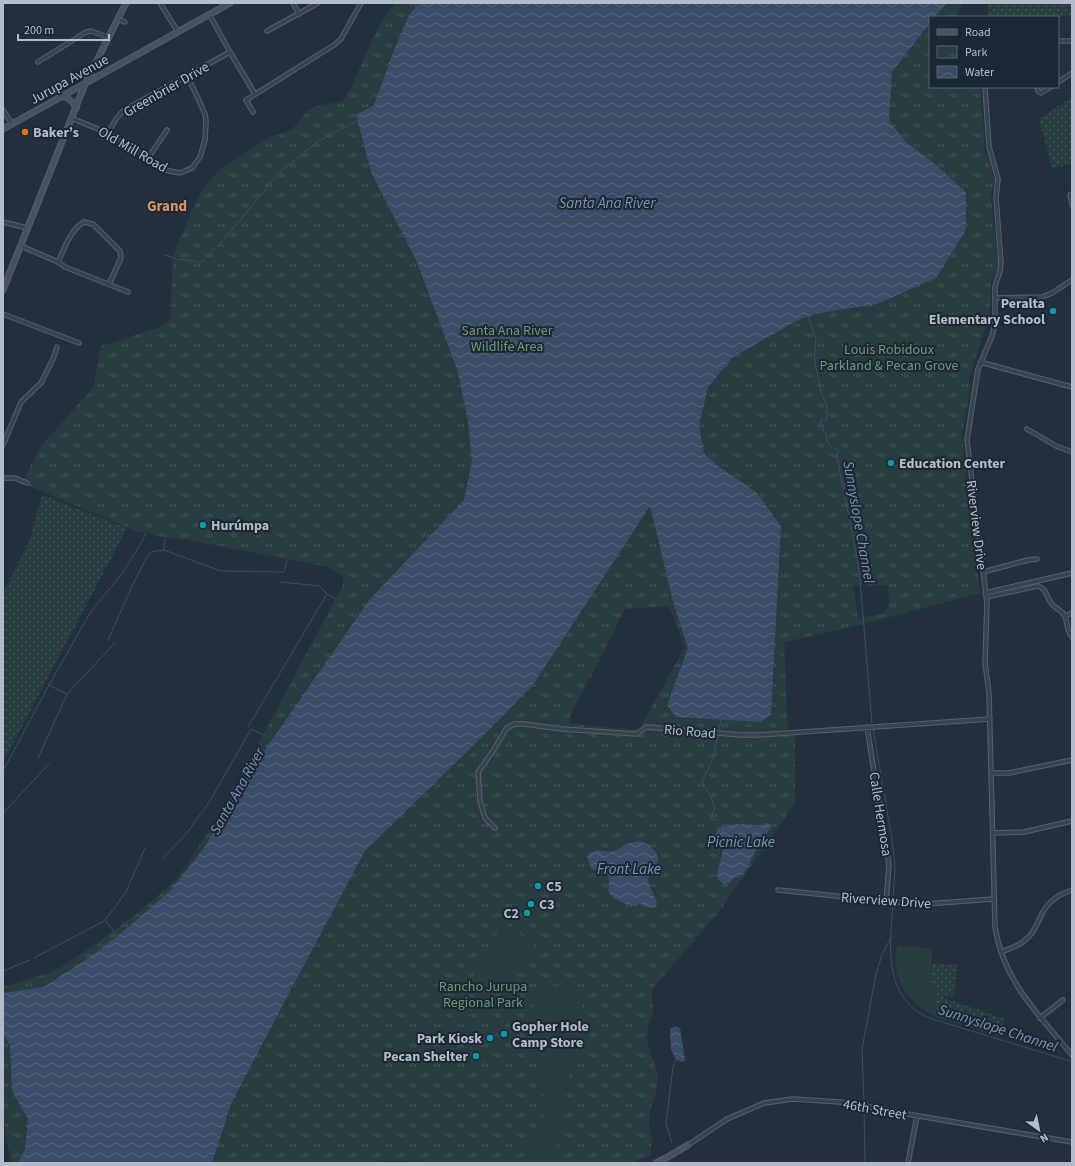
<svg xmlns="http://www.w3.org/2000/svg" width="1075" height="1166" font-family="'Source Sans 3',sans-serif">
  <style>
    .grass { fill: url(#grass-dots) }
    .park { fill: url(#park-tufts); fill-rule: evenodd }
    .garden { fill: #263c3f }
    .water { fill: url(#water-waves) }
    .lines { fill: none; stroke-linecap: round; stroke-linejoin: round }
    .stream { stroke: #394c67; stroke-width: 1 }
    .street-casing { stroke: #565f6c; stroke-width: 5.5 }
    .secondary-casing { stroke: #565f6c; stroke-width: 7 }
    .street { stroke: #38414e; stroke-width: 3.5 }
    .secondary { stroke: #465061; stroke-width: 5 }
    .food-dot { fill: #e8710a; stroke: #1d2633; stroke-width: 1.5 }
    .culture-dot { fill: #0f9aa8; stroke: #1d2633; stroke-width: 1.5 }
    .labels { text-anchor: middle; stroke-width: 4; stroke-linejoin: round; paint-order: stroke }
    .street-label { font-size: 14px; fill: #b4bcc9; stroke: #1d2633 }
    .poi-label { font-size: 14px; font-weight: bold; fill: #b4bcc9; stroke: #1d2633; text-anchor: start }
    .park-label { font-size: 14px; fill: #6b9a76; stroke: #1d2633 }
    .water-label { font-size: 15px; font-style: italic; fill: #7c92b1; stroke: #1d2633 }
    .neighbourhood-label { font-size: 15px; font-weight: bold; fill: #d59563; stroke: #1d2633 }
  </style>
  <defs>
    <pattern id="grass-dots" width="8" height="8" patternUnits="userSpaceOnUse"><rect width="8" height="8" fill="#263c3f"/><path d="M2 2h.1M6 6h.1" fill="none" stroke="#435659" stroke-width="1.8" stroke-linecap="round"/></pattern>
    <pattern id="park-tufts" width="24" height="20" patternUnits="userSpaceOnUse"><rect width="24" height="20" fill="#263c3f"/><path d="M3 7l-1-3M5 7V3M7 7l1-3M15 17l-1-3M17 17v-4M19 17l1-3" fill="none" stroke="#435659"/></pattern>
    <pattern id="water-waves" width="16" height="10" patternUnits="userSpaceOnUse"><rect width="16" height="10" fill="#394c67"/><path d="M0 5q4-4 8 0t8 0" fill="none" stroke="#53647b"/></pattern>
  </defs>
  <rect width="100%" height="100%" fill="#242f3e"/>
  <path class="grass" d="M987 3H1072V15L1055 17H988Z
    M1072 97V164L1052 168 1039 119Z
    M42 495 127 528 3 762V594L29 542Z
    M931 963 958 965 953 997 944 996V998L1005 1019 1000 1036 936 1017Z"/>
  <path class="park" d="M396 3H963L955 17H930V87H976L981 88 985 151 995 180 991 196 998 265 991 283 990 313 969 378 970 393 962 435 965 467 980 593 860 625 784 642 788 734 795 735V803L718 913 652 989 653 1014 648 1026 647 1040 658 1075 656 1093 650 1109 649 1126 653 1142 650 1148 652 1155 631 1163C575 1163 518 1164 462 1163 428 1162 395 1159 361 1163H11L3 1116V987L48 973 61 967 93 946 136 914 170 886 181 873 200 844 231 798 273 716 343 585V576L328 567 188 540 162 537 144 531 141 533 27 485 28 482 25 477 41 446 93 388 101 346 161 327 170 319 173 258 178 242 202 190 217 172 269 137 287 132 295 127 306 112 314 107 343 101 354 81 380 23ZM888 585 889 606 882 614 858 618 853 586ZM669 606 685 647 642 724 641 730 571 724 570 716 616 628V625L625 609Z"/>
  <path class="garden" d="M506 924 535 945 500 983 486 993 479 1000 467 991 469 985 490 943Z
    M897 946 933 948 931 963 936 1017C907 1001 891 980 897 946Z
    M568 983 585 990 553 1163H527L524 1160 525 1144 532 1133 544 1119 546 1105 542 1087 536 1084 530 1076 532 1072 539 1067 543 1058 540 1044 543 1024 539 1015 532 1003 549 988Z"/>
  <path class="water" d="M419 3H947L935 17H930V23L892 72 889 121 906 142 930 160 966 192V230L936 278 877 304 820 313 802 318 733 357 708 387 699 425 704 453 717 465 757 493 781 526 771 714 761 722 676 717 667 705 688 648 674 605 650 506 533 685 483 736 365 851 297 978 231 1104 212 1163H18L25 1149 28 1119 12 1091 10 1045 3 1034V993L44 987 87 959 120 934 169 892 204 848 253 767 370 599 464 500 472 461 468 421 457 369 417 262 371 172 356 115 374 105 394 50 409 15Z
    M766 823 769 824 771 827 754 853 749 865 743 875 735 877 730 882 725 884 719 881 717 875 724 845C717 841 715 839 717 829 724 825 735 824 743 824 751 824 759 827 766 823Z
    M640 841C650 845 656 849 659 860 642 883 648 879 657 902L656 907C649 909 645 907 639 903L637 906C624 904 615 902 608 891L609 883 608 875 592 869 589 863 587 856C599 845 602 854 614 851 618 850 621 847 625 845 630 842 634 842 640 841Z
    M675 1026 680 1028 685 1060 683 1062 676 1060 671 1049 670 1029Z"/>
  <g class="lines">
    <path class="stream" d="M165 255 175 258
      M179 259 200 262 203 261 231 231 280 172 317 142 357 121
      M808 316V317L816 339 814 358 821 392 827 406V417L826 420H821L820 425 827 435C826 443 830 446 837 450L838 452 837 457 859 568 872 723
      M164 550 221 571
      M222 571 283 572 285 570 287 560
      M280 582 320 586 327 594
      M108 640 135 580 148 555 151 552 164 550 165 538
      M67 694 115 643
      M248 727 327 594 336 599
      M719 729 721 720
      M873 729 892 839 895 867 893 900
      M38 758 67 694 49 685
      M3 771 49 685 90 613 123 572 140 545 146 533
      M3 813 49 764
      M717 822 716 820 712 819V816L715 808 711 797 703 784V779L713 759 718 736
      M162 859 186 834 210 801 251 729 266 736
      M893 903C891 939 883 983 914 1009 922 1016 932 1019 942 1022L1070 1061
      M117 935 105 920 126 892 145 848
      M34 958 104 921
      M3 971 30 960
      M864 1103 862 1049 876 974 882 955 891 937
      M864 1108 865 1163
      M672 1143 666 1123 673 1067 676 1060"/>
    <defs>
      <path id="street" d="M160 3 178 32
        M293 3 299 14
        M209 14 230 52 255 94
        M118 19 125 22
        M267 31 318 3
        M1058 41H1072
        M38 62 86 32 91 31 108 37
        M1058 82 1072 73
        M985 87 989 147 998 179 996 198 1001 263 1000 271 995 286V316L994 329 992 336 978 369 967 440 987 603 985 663 989 693 995 927C1003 981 1039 1015 1072 1055
        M1037 87 1038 91 1041 93 1051 87
        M3 110 12 124
        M253 112 246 100 334 45 341 39 361 3
        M71 118 108 133 148 158 164 170 180 173 192 168 200 157 205 140 206 121 205 114 197 96 187 76
        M108 133 116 119 123 111 230 52
        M148 158 167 130
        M1072 194 1070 195 1072 205
        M3 222 27 228
        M21 246 58 262 65 267 128 292
        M58 262C65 248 70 230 84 222L93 224 120 251 121 258 109 284
        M995 298 1042 297 1052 293 1072 280
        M3 314 79 343
        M980 362 1072 387
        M1027 429 1056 446 1072 452
        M3 445 21 402 41 383 53 359 57 347
        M938 466 969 463
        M3 478H15L27 483
        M983 572 1028 560 1037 559
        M985 593 1072 573
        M986 597 1038 586C1046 588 1047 597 1051 603 1055 608 1061 610 1065 616 1068 623 1066 631 1072 637
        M1065 616 1072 613
        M867 727 889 865 886 902
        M992 773H1009L1072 760
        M495 828 485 818 480 801 478 772 493 751 506 729 514 724H524L562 729 637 734 646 727 742 735H757L990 719
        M993 833 1024 832 1072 821
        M778 890 914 904H926L994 899
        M1001 952C1009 949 1017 947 1024 941 1034 934 1037 923 1043 912 1049 901 1060 894 1072 890
        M1040 1018 1063 1000
        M688 1145 727 1119 764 1103 793 1099 840 1102 861 1105 895 1112 1072 1142
        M908 1163 917 1116"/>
      <path id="secondary" d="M62 96C69 98 73 101 76 108
        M3 129 230 3
        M3 290 85 84 126 3
        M656 1163 666 1158 688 1145"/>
    </defs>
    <use href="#street" class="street-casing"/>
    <use href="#secondary" class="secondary-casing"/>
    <use href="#street" class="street"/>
    <use href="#secondary" class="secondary"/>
  </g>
  <circle class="food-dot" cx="25" cy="132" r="4"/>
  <g class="culture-dot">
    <circle cx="1053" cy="311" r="4"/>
    <circle cx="891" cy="463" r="4"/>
    <circle cx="203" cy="525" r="4"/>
    <circle cx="538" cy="886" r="4"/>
    <circle cx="531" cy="904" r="4"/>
    <circle cx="527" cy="913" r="4"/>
    <circle cx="504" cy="1034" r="4"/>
    <circle cx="490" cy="1038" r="4"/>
    <circle cx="476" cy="1056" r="4"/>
  </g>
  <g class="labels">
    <g class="street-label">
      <text transform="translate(69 79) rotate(-29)" y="5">Jurupa Avenue</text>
      <text transform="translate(166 89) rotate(-30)" y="5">Greenbrier Drive</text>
      <text transform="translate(133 149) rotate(30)" y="5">Old Mill Road</text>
      <text transform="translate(977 525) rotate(83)" y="5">Riverview Drive</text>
      <text transform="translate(690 731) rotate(5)" y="5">Rio Road</text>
      <text transform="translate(881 814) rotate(81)" y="5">Calle Hermosa</text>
      <text transform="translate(886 900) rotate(4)" y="5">Riverview Drive</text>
      <text transform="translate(875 1109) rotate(10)" y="5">46th Street</text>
    </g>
    <g class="poi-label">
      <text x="33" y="137">Baker’s</text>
      <text x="1045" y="308" text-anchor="end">Peralta<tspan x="1045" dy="16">Elementary School</tspan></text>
      <text x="899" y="468">Education Center</text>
      <text x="211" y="530">Hurúmpa</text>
      <text x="546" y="891">C5</text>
      <text x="539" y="909">C3</text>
      <text x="519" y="918" text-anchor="end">C2</text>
      <text x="512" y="1031">Gopher Hole<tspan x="512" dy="16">Camp Store</tspan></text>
      <text x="482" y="1043" text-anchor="end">Park Kiosk</text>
      <text x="468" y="1061" text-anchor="end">Pecan Shelter</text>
    </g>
    <g class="park-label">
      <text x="507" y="335">Santa Ana River<tspan x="507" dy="16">Wildlife Area</tspan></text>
      <text x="889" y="354">Louis Robidoux<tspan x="889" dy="16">Parkland &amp; Pecan Grove</tspan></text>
      <text x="483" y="991">Rancho Jurupa<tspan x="483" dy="16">Regional Park</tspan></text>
    </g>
    <g class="water-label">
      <text x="607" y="208">Santa Ana River</text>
      <text transform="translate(859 522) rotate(80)" y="5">Sunnyslope Channel</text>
      <text transform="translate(237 791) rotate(-61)" y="5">Santa Ana River</text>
      <text x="741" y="847">Picnic Lake</text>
      <text x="629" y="874">Front Lake</text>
      <text transform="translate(998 1028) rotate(18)" y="5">Sunnyslope Channel</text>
    </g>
    <g class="neighbourhood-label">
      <text x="167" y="211">Grand</text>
    </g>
  </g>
  <rect width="1075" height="1166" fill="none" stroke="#b4bcc9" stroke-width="8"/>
  <rect x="929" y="16" width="130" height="72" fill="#1d2633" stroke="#59626f"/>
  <rect x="937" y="29" width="20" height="6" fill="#465061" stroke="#59626f"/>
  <text x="965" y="36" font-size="12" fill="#b4bcc9">Road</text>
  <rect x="937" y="46" width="20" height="12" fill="url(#park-tufts)" stroke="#59626f"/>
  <text x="965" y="56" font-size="12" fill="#b4bcc9">Park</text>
  <rect x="937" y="66" width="20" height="12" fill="url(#water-waves)" stroke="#59626f"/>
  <text x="965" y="76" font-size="12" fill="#b4bcc9">Water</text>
  <g transform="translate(1039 1130) rotate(147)" stroke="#1d2633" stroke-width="3" paint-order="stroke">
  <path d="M0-3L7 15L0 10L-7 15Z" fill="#b4bcc9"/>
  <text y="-6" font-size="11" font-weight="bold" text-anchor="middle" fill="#b4bcc9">N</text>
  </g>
  <path d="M18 34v6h91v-6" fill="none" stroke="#b4bcc9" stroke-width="2"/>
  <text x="24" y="34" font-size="12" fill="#b4bcc9" stroke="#1d2633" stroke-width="3" paint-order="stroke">200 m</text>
</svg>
